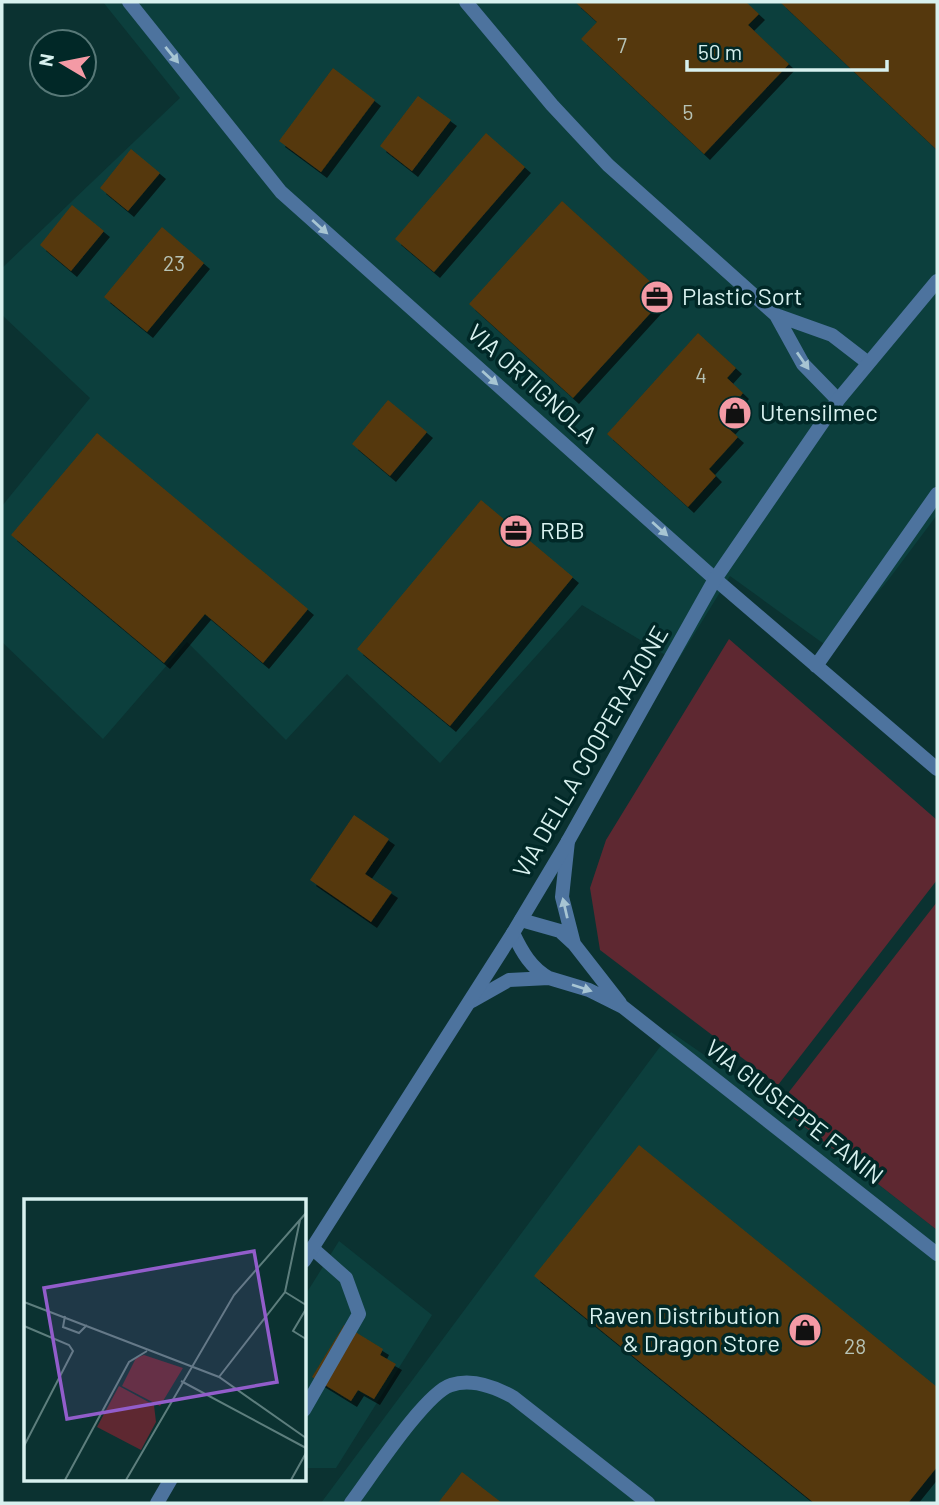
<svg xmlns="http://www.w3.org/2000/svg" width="939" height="1505" font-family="Barlow,sans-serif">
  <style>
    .built { fill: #0c3f3d }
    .green { fill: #5e2831 }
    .building { fill: #55380b; filter: url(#shadow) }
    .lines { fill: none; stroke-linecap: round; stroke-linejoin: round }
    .service { stroke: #4d739e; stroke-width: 14 }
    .minor { stroke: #4d739e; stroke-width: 14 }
    .tertiary { stroke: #4d739e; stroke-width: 14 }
    .oneway { fill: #a7c5d3 }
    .labels { text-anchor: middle; stroke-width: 7; stroke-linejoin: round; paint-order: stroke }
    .number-label { font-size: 21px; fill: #b7c3b6 }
    .poi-label { font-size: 24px; fill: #d8f1ef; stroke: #012827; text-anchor: start }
    .street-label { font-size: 24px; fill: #d8f1ef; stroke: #012827 }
    .inset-road { fill: none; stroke: #5d7e7d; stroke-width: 2 }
    .view { fill: #925dcb; fill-opacity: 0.15; stroke: #925dcb; stroke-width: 3.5 }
    .inset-edge { fill: none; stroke: #d8f1ef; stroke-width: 3.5 }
  </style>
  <defs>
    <filter id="shadow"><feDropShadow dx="6" dy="6" stdDeviation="0" flood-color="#0009"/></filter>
  </defs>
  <rect width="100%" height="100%" fill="#0b3231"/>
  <path class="built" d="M103 2H937V515L889 579 831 649 730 576 677 662 582 605 440 763 347 674 286 740 187 642 103 739 2 642V506L90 398 2 315V268L180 98Z
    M671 1032 778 1106 937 1230V1503H321Z
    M339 1241 432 1315 336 1468H305L304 1297Z"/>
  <path class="green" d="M729 639 937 820V880L778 1085 600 950 590 888 606 840Z
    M937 902V1230L778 1106Z"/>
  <path class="building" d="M575 2H746L759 14 748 25 789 64 704 154 581 39 597 22Z
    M780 2H937V150Z
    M333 68 375 100 321 172 279 141Z
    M418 96 451 120 412 171 380 146Z
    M486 133 525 167 434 272 395 239Z
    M131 149 160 173 128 211 100 188Z
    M562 201 666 296 573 398 469 304Z
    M72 205 104 231 71 271 40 245Z
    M162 227 204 263 147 332 104 297Z
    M698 333 736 368 727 378 743 393 734 404 743 413 729 429 738 437 709 469 716 476 688 507 607 434Z
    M388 400 427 432 390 476 352 444Z
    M97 433 308 609 263 663 205 614 164 663 11 535Z
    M481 500 573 577 450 726 357 649Z
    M354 815 389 839 365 874 392 892 371 922 310 880Z
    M639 1145 937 1387V1467L908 1503H814L534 1276Z
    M344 1325 383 1349 380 1355 396 1364 374 1399 358 1390 351 1401 312 1377Z
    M462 1472 502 1503H438Z"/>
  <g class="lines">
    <path class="service" d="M304 1410 359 1314 346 1278 312 1248"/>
    <path class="minor" d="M129 2 281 192 715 579 937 769
      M466 2 552 105 608 165 776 315 803 364 838 400
      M776 315 832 335 867 362
      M816 666 937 494
      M568 841 562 897 574 944 620 1003
      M521 920 560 931 573 943
      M513 933C522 952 531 968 549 978
      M472 1001 509 980 549 978 589 990 623 1007 937 1254
      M351 1503C370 1478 425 1393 451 1385 472 1378 495 1387 513 1397L648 1503"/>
    <path class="tertiary" d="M304 1261 513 933 568 841 715 579 838 400 937 281
      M157 1503 171 1479"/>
  </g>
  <defs><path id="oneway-solid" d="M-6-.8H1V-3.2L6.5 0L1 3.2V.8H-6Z" transform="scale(1.75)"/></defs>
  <g class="oneway">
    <use href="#oneway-solid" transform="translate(172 55) rotate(51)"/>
    <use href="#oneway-solid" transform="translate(320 227) rotate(42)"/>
    <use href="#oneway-solid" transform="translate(803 361) rotate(55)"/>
    <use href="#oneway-solid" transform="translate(490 378) rotate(42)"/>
    <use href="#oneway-solid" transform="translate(660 529) rotate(42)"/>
    <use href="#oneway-solid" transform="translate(565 908) rotate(-103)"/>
    <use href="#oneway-solid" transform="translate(582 988) rotate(18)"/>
  </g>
  <defs>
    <symbol id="office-disc" viewBox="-11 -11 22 22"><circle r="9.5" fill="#f49aa5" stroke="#012827"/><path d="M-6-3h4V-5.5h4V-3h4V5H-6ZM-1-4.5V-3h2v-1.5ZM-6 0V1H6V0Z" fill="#111"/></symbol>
    <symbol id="shop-disc" viewBox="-11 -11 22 22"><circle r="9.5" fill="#f49aa5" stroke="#012827"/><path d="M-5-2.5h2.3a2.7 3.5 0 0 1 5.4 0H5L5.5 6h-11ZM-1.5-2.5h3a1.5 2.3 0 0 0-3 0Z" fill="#111"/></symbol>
  </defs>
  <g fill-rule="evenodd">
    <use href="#office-disc" x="638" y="278" width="38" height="38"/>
    <use href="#shop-disc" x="716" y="394" width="38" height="38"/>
    <use href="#office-disc" x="497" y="512" width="38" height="38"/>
    <use href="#shop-disc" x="786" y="1311" width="38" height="38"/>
  </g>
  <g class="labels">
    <g class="number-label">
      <text x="622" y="53">7</text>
      <text x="688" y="120">5</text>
      <text x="174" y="271">23</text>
      <text x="701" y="383">4</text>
      <text x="855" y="1354">28</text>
    </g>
    <g class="poi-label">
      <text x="682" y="305">Plastic Sort</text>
      <text x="760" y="421">Utensilmec</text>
      <text x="540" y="539">RBB</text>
      <text x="780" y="1324" text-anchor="end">Raven Distribution<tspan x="780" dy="28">&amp; Dragon Store</tspan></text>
    </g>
    <g class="street-label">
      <text transform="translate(532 384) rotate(42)" y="8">VIA ORTIGNOLA</text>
      <text transform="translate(591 752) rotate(-60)" y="8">VIA DELLA COOPERAZIONE</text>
      <text transform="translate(794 1112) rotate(38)" y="8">VIA GIUSEPPE FANIN</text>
    </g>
  </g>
  <g transform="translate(24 1199)">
    <rect width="282" height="282" fill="#0b3231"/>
    <path d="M120 156 159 169 136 207 98 187 112 159ZM95 187 130 206 132 223 117 251 73 228Z" fill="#5e2831"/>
    <path class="inset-road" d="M261 93 282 106M0 103 195 178 282 239M282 110 269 132 282 140M41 117 39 128 55 134 63 126M0 127 45 146 49 152 0 247M195 178 261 93 276 21M157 182 282 249M41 281 105 163 123 152M102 281 210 96 282 14M267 281 282 254"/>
    <path class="view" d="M230 52 253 183 43 220 20 89Z"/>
    <rect width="282" height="282" class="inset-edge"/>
  </g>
  <rect width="939" height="1505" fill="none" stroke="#d8f1ef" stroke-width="7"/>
  <g transform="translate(63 63) rotate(280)"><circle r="33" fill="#012827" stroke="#577877" stroke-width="2"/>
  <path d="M0-5L12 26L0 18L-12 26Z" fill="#f49aa5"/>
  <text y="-10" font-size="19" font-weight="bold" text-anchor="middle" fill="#d8f1ef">N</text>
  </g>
  <path d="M687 60v10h200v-10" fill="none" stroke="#d8f1ef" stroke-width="3.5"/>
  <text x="698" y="60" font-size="21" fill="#d8f1ef" stroke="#012827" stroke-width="5" paint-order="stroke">50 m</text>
</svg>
